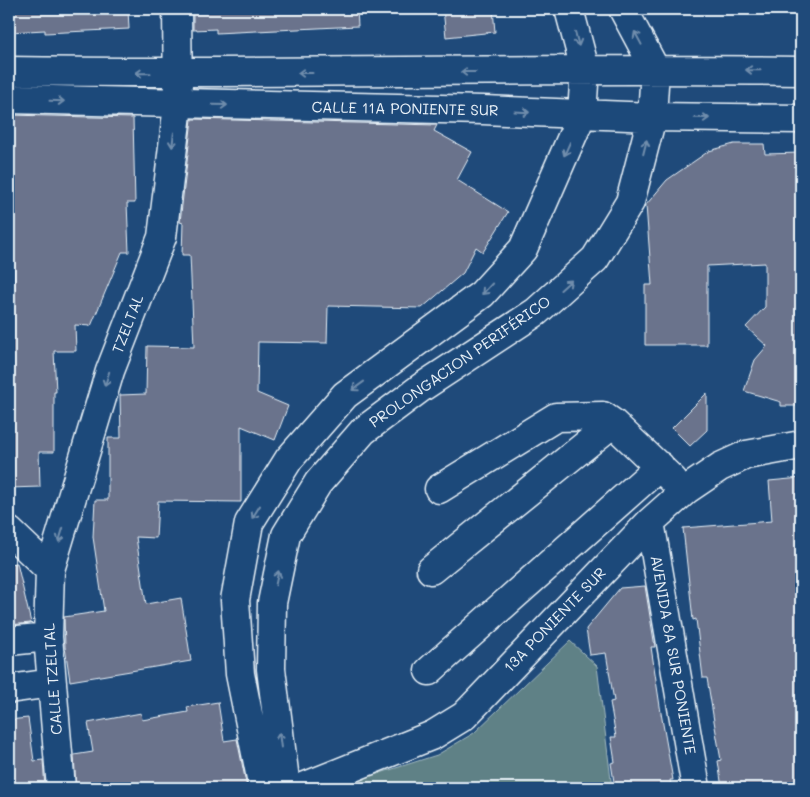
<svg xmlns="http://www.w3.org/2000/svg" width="810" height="797" font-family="Mali,sans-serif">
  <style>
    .green { fill: #5e8186; stroke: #a3b9bf }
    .building { fill: #6b738c; stroke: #e8f1f8 }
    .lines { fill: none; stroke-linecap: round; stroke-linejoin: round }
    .minor-casing { stroke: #e8f1f8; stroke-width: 31 }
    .major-casing { stroke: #e8f1f8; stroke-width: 31 }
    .minor { stroke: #1f4a7a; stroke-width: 28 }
    .major { stroke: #1f4a7a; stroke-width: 28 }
    .oneway { stroke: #6f8dac }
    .labels { text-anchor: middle; stroke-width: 4; stroke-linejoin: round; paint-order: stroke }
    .street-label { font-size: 15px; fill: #e8f1f8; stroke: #1f4a7a }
  </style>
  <rect width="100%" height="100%" fill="#1f4a7a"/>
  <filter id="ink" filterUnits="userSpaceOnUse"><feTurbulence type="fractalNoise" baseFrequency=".02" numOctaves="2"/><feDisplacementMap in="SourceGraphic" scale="10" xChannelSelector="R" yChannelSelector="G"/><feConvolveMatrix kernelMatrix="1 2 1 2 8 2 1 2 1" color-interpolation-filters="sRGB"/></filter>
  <g filter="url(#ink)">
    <path class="green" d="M570 641 597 666 612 788H333L437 755 474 733Z"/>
    <path class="building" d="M9 9H128L129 29 45 33V30L9 32Z
      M193 9H357L358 26 216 33V29L193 30Z
      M443 9H493L495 32 446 37Z
      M9 115 133 118 135 203H127L129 252H122L91 326 75 325 76 351H54L56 392H54V452H39L40 487 9 488V304H15L14 255H9Z
      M192 119 437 125 434 131 472 152 457 180 508 212 483 252 476 247 463 273 422 308 328 306 327 343 258 342 257 393 288 406 275 440 241 426V502L158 501 156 538 136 537 146 604 181 598 191 661 70 681 65 647 64 617 104 611 93 537 95 500H108V438H121L120 395 146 394 147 346 194 347 190 255H182L183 223 180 222Z
      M734 144H764L765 154 801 153V406H781V402L744 391 755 360 767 346 746 327 765 307V263L707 266V345H645V285H652L646 205 667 180 709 151Z
      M707 393V430L690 446 672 428Z
      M801 478V788H722L718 761 721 760 714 721 707 678H703L696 619 693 620 683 528 772 521 769 481Z
      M17 563 31 623 9 625V564Z
      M645 586 655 647H651L661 713 673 780H670L672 788H615L611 763 615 762 611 737H616L610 702 614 701 606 653 590 655 586 629 620 588Z
      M218 702 224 741 237 739 247 788H76L74 755 93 752 88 723 141 713 142 720 188 712 187 707Z
      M28 718 34 761 43 760 45 788H9V720Z"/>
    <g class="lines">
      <defs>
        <path id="minor" d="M439 489 556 417 603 416 613 423 673 480
          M650 522 696 788
          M9 531 50 570
          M431 570 613 423
          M9 641 48 637
          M429 671 660 466
          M9 689 52 683
          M61 788 48 637 50 570 110 371 162 237 178 105 177 9
          M301 788 433 735 464 716 650 522 686 490 720 467 746 455 801 445"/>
        <path id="major" d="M9 71C273 75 537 67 801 71
          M9 99 483 110 652 117 801 119
          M263 788 240 674 235 600 249 523 289 459 345 395 482 294 523 249 582 114 585 69 569 9
          M286 788 271 669 272 603 286 535 318 483 363 431 422 387 536 312 595 259 630 202 652 117 655 69 623 9"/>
      </defs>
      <use href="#minor" class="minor-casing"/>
      <use href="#major" class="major-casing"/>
      <use href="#minor" class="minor"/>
      <use href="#major" class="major"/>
    </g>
    <defs><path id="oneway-shaft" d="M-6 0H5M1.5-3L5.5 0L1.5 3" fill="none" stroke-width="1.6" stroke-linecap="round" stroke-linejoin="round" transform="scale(1.25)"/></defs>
    <g class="oneway">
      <use href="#oneway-shaft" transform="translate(638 38) rotate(-118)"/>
      <use href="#oneway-shaft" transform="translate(577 39) rotate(75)"/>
      <use href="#oneway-shaft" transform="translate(753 70) rotate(-179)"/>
      <use href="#oneway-shaft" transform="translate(468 72) rotate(180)"/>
      <use href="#oneway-shaft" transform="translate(143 73) rotate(-179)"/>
      <use href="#oneway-shaft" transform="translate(305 73) rotate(180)"/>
      <use href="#oneway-shaft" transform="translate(57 101) rotate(2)"/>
      <use href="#oneway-shaft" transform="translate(220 105) rotate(1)"/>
      <use href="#oneway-shaft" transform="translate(522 112) rotate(3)"/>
      <use href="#oneway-shaft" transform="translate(702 118) rotate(1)"/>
      <use href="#oneway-shaft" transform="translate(173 140) rotate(97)"/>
      <use href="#oneway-shaft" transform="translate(645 147) rotate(-76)"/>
      <use href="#oneway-shaft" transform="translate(567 149) rotate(114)"/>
      <use href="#oneway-shaft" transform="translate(566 285) rotate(-42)"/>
      <use href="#oneway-shaft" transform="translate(487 289) rotate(133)"/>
      <use href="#oneway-shaft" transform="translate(107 379) rotate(107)"/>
      <use href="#oneway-shaft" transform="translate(358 386) rotate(144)"/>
      <use href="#oneway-shaft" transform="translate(256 512) rotate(122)"/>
      <use href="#oneway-shaft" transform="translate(61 535) rotate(107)"/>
      <use href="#oneway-shaft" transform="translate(277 578) rotate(-78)"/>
      <use href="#oneway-shaft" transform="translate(280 740) rotate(-97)"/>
    </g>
  </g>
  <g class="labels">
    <g class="street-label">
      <text transform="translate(405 109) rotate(1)" y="5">CALLE 11A PONIENTE SUR</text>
      <text transform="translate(128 324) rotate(-69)" y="5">TZELTAL</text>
      <text transform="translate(460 362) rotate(-35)" y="5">PROLONGACION PERIFÉRICO</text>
      <text transform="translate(555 620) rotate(-46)" y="5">13A PONIENTE SUR</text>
      <text transform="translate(673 655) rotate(80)" y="5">AVENIDA 8A SUR PONIENTE</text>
      <text transform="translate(53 679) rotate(-94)" y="5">CALLE TZELTAL</text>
    </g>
  </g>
  <rect width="810" height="797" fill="none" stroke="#1f4a7a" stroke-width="30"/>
  <rect x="15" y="15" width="780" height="767" fill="none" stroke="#e8f1f8" stroke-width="2" filter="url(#ink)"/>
</svg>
